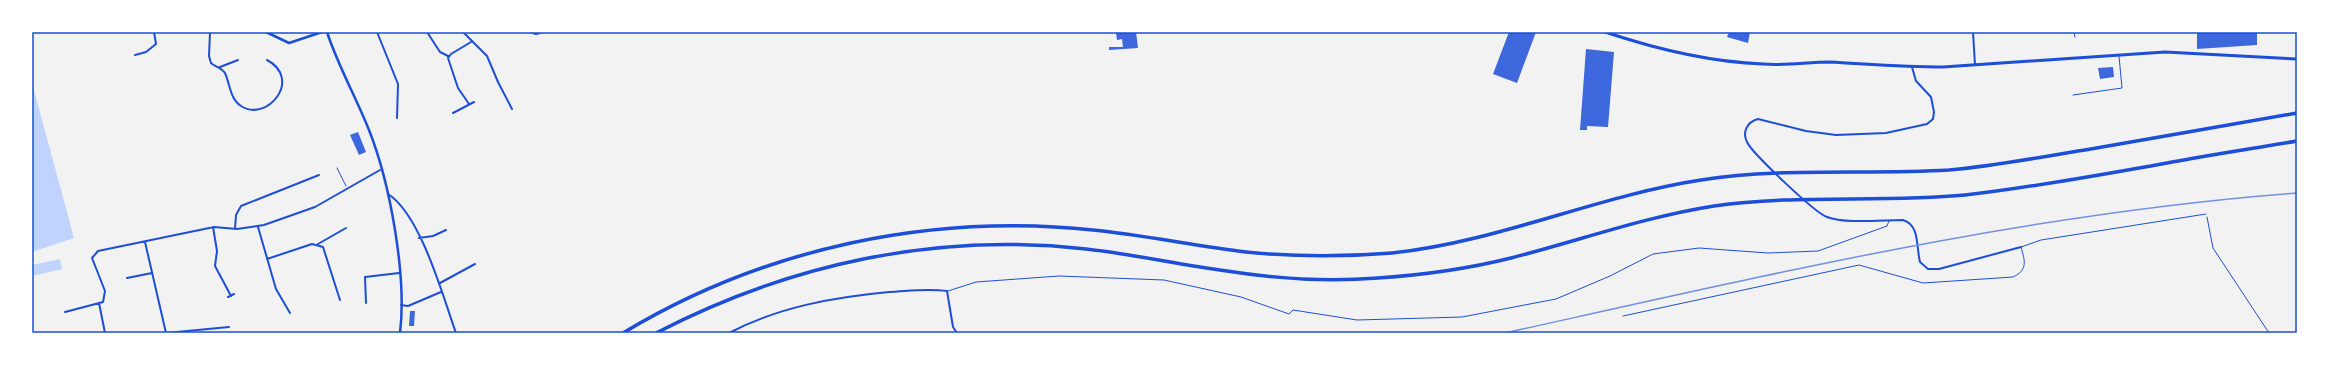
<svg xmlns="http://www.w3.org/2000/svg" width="2329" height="365" font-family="Mulish,sans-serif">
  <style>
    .water { fill: #bfd3fe }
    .building { fill: #3d67dc }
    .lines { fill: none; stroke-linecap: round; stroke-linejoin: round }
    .path { stroke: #1d4ed8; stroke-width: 1 }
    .service { stroke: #1d4ed8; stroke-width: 1 }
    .minor { stroke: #1d4ed8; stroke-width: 2 }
    .tertiary { stroke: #1d4ed8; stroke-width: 2.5 }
    .secondary { stroke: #1d4ed8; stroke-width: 3 }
    .motorway { stroke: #1d4ed8; stroke-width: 3.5 }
    .rail { stroke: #7290e2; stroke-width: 1.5 }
    .neatline { fill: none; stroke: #1d4ed8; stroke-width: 1.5 }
  </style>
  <rect width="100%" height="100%" fill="#f2f2f2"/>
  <path class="water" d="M32 83 74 238 32 252Z
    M60 259 62 269 32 276V265Z"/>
  <path class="building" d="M1136 32 1138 48 1109 50V47H1123L1122 39 1117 40 1116 33Z
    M1509 32H1536L1517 83 1493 74Z
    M1729 32H1750L1748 43 1727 37Z
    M2197 32H2257V45L2197 49Z
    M1586 49 1614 52 1608 127 1587 126V130H1580Z
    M2113 67 2114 77 2100 79 2098 68Z
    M358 132 366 152 359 155 350 135Z
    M410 311H415L414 326H409Z"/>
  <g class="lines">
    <path class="path" d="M337 168 346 186
      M2207 217 2213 248 2269 333"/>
    <path class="service" d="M2074 32 2075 37
      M2073 95 2122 88 2119 56
      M948 291 976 282 1059 276 1164 280 1241 297 1289 314 1293 310 1357 320 1462 317 1556 299 1610 276 1653 254 1699 248 1768 253 1818 251 1887 226 1889 221
      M1623 316 1859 265 1923 283 2013 277C2028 270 2025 261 2021 247L2041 240 2206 214"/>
    <path class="minor" d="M210 32 209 56 211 63C215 67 221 67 225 73 230 84 230 99 241 106 267 123 303 79 267 60
      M377 32 398 84 397 118
      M427 32 440 52 448 56
      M463 32 487 56 498 82 512 109
      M530 32 536 34 543 32
      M1973 32 1975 65
      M135 55 146 52 156 44 154 32
      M220 67 238 60
      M1912 67 1916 81 1931 97 1934 112 1933 119 1927 124 1886 133 1836 135 1806 131 1758 119C1747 122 1742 132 1747 142 1752 153 1815 213 1827 217 1845 224 1882 220 1903 220 1920 225 1916 247 1920 262L1928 269H1939L2021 247
      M469 104 458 88 448 58 451 54 471 42
      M453 113 474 102
      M388 194C421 215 443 297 456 333
      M213 227 217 251 215 266 231 296
      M258 227 276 289 290 313
      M235 229 236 215 241 206 319 175
      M419 238 433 236 446 230
      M145 242 166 333
      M318 244 346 228
      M267 259 312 244 323 247 340 300
      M127 278 152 273
      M440 283 475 264
      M228 297 234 294
      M99 303 105 333
      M366 303 365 277 399 273
      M401 305 408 306 441 292
      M65 312 103 302 105 291 92 258 98 251 214 227 237 229 264 225 315 207 380 170
      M166 333 229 327
      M729 333C778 307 835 297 889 292 909 291 928 288 947 291L953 327 957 333"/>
    <path class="tertiary" d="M266 32 289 43 322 32
      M327 32C338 66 356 97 369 130 390 183 407 276 400 333"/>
    <path class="secondary" d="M1605 32C1656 49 1709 62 1763 64 1785 66 1808 62 1830 62 1868 64 1905 67 1943 67L2165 52 2297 59"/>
    <path class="motorway" d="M623 333C764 248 930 213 1093 230 1144 235 1195 246 1246 252 1295 257 1343 257 1392 253 1498 242 1596 196 1701 180 1783 167 1867 175 1949 170 1995 166 2040 157 2085 150 2156 138 2226 125 2297 113
      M656 333C789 264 936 232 1086 249 1133 254 1180 265 1227 271 1277 279 1327 282 1378 278 1423 275 1467 269 1511 258 1578 241 1644 217 1714 206 1797 194 1882 203 1965 195 2029 188 2093 176 2156 165 2203 156 2250 149 2297 141"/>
    <path class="rail" d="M1505 333C1767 275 2028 213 2297 193"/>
  </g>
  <rect width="2329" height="365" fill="none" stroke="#ffffff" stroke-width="66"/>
  <rect x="33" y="33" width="2263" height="299" class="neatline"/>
</svg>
